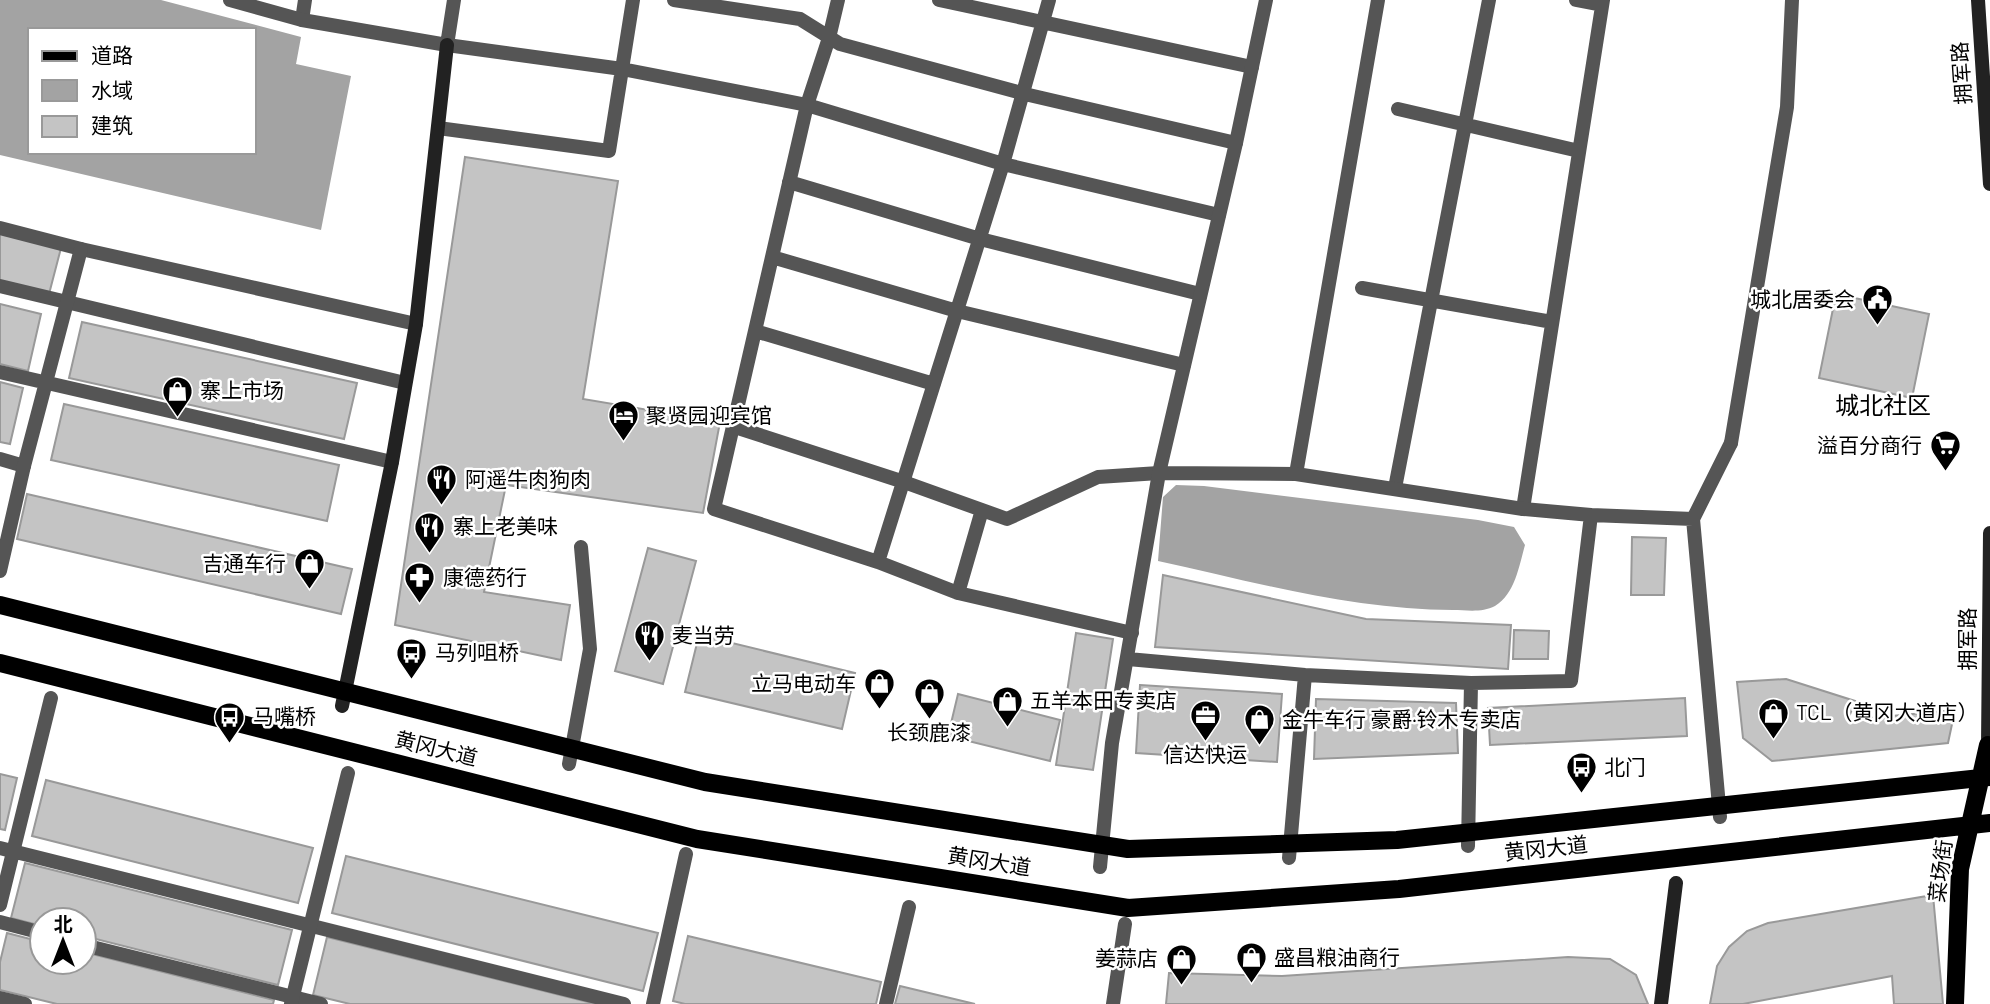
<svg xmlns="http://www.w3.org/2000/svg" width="1990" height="1004" font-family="Barlow,'Noto Sans SC',sans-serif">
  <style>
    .water { fill: #a3a3a3; fill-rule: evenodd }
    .building { fill: #c4c4c4; stroke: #999; stroke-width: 2 }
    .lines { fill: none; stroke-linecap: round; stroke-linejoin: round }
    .lane { stroke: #555; stroke-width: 14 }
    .street { stroke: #555; stroke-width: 14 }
    .secondary { stroke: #222; stroke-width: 14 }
    .primary { stroke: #000; stroke-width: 18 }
    .labels { text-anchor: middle; stroke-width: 5; stroke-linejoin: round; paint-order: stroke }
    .street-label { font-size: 21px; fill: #000; stroke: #fff }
    .poi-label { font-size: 21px; fill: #000; stroke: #fff; text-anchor: start }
    .quarter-label { font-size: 24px; fill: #000; stroke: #fff }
  </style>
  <rect width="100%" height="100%" fill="#fff"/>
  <path class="water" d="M0 0H161L301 37 296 64 351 76 321 230 0 155ZM30 30H254V152H30Z
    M1176 485 1204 486 1478 520 1514 527 1525 545C1519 566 1515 594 1495 606 1482 613 1466 610 1453 610 1353 610 1254 582 1158 561L1163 497Z"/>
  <path class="building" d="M465 157 618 181 583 399 720 422 703 513 506 485 484 592 570 605 561 660 395 625Z
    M0 233 61 248 49 294 0 282Z
    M1836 294 1929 314 1912 398 1819 378Z
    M0 304 41 314 28 371 0 364Z
    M82 322 357 383 344 439 69 378Z
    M0 382 23 388 10 444 0 442Z
    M64 404 339 465 327 521 51 460Z
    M27 494 352 569 341 614 17 539Z
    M1632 537 1666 538 1664 595H1631Z
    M648 548 696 561 663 684 615 671Z
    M1163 575 1366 619 1511 625 1508 669 1155 647Z
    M1514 630 1549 631 1548 659H1513Z
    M1076 633 1113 639 1093 770 1056 765Z
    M699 635 855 673 842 729 685 692Z
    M1786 679 1855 701 1848 720 1955 710 1948 743 1772 761 1743 738 1737 682Z
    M1140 685 1282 694 1277 762 1136 753Z
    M958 694 1060 720 1050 761 948 736Z
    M1685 698 1687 736 1490 745 1488 708Z
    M1316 699 1456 703 1458 753 1314 759Z
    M0 774 17 778 5 830 0 829Z
    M46 780 313 848 298 903 32 836Z
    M346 856 658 933 643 991 332 913Z
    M25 863 292 930 278 985 84 936V920H42V926L11 918Z
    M1933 895 1943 1004H1894L1892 976 1743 1004H1710L1717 966 1729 947 1747 931 1768 923Z
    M7 933 42 942V962H84V952L274 1000 273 1004H57L0 990V962Z
    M688 936 881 982 876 1004H685L673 1001Z
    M327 937 596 1004H350L313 995Z
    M1568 957 1610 959 1636 975 1648 1004H1166L1169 973 1282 976Z
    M900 986 975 1004H895Z"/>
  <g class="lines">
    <path class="lane" d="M674 0 800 19 840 44 1029 95 1236 143
      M838 0 829 38 807 105 714 509 878 562 958 593 1132 633
      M939 0 1252 67
      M1576 0 1602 5
      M302 20 305 0
      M447 45 622 69 807 105 1003 164 1219 215
      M1398 109 1579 151
      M438 128 609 151 633 0
      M789 182 980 239 1200 294
      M0 228 81 249 416 324
      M772 257 957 311 1184 365
      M0 286 405 383
      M1362 288 1552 322
      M755 331 934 384
      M732 426 904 482 1007 519 1098 477 1159 473
      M1731 443 1787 107 1792 0
      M0 459 24 466
      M1296 474 1378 0
      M1395 488 1489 0
      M1523 509 1603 0
      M878 562 1003 164 1049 0
      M958 593 982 510
      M0 848 624 1004
      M0 905 51 698
      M0 922 42 933
      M84 945 321 1004
      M0 998 25 1004
      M886 1004 909 907
      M1113 1004 1125 924"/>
    <path class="street" d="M230 0 302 20 447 45 454 0
      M0 372 392 462
      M1159 473 1296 474 1523 509 1591 515 1693 519
      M0 571 24 466 81 249
      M1128 659 1305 675 1471 683 1468 846
      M1471 683 1571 681 1591 515
      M569 764 590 649 581 547
      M1720 817 1693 519 1731 443
      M1289 858 1305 675
      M1100 867 1112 743 1159 473 1236 143 1266 0
      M291 1004 348 773
      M653 1004 686 854"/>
    <path class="secondary" d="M1978 0 1990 184
      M342 706 392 462 416 324 447 45
      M1988 745 1990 533
      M1661 1004 1676 883"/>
    <path class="primary" d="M0 605 705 782 1128 849 1397 840 1990 777
      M0 663 697 839 1128 908 1399 889 1990 823
      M1955 1004 1960 869 1988 745"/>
  </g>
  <defs>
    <symbol id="civic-pin" viewBox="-11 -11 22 30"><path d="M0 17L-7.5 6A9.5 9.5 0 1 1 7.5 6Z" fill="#000" stroke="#fff"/><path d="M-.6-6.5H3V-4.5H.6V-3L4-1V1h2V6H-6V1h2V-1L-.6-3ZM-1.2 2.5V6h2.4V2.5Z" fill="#fff"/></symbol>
    <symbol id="shop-pin" viewBox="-11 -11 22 30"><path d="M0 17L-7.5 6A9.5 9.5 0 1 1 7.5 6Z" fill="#000" stroke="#fff"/><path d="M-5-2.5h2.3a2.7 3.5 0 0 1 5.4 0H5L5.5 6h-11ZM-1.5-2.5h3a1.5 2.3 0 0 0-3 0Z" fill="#fff"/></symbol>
    <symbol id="hotel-pin" viewBox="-11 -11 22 30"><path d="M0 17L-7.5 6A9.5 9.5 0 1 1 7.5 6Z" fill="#000" stroke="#fff"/><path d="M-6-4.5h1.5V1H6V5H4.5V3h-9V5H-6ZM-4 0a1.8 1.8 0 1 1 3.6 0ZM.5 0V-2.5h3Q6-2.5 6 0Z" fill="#fff"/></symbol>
    <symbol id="supermarket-pin" viewBox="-11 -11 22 30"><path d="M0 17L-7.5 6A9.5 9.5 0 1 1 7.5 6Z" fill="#000" stroke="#fff"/><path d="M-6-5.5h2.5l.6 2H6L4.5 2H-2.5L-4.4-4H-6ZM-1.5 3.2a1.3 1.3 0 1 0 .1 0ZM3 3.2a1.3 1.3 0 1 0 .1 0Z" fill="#fff"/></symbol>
    <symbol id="restaurant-pin" viewBox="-11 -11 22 30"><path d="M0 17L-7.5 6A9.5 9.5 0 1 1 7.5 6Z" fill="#000" stroke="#fff"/><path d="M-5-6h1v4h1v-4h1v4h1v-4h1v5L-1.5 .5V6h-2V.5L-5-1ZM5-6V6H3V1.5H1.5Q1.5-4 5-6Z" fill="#fff"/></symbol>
    <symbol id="pharmacy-pin" viewBox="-11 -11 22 30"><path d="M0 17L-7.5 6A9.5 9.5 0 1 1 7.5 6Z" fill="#000" stroke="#fff"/><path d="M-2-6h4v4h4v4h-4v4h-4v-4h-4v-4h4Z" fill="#fff"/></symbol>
    <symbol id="bus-pin" viewBox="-11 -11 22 30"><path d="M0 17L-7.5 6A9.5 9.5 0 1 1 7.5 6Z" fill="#000" stroke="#fff"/><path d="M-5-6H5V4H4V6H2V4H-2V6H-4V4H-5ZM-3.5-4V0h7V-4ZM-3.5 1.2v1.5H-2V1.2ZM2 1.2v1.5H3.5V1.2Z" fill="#fff"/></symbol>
    <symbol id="office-pin" viewBox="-11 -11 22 30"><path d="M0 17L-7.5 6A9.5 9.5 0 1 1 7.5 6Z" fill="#000" stroke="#fff"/><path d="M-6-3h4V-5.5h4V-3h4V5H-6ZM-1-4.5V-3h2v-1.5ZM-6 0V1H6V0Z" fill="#fff"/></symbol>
  </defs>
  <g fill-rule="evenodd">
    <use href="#civic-pin" x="1860" y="282" width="35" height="47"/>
    <use href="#shop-pin" x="160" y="374" width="35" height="47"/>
    <use href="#hotel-pin" x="606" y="398" width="35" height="47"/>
    <use href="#supermarket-pin" x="1928" y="428" width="35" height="47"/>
    <use href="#restaurant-pin" x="424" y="462" width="35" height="47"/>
    <use href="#restaurant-pin" x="412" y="510" width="35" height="47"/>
    <use href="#shop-pin" x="292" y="546" width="35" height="47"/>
    <use href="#pharmacy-pin" x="402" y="560" width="35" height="47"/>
    <use href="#restaurant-pin" x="632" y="618" width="35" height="47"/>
    <use href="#bus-pin" x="394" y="636" width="35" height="47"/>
    <use href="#shop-pin" x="862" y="666" width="35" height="47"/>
    <use href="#shop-pin" x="912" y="676" width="35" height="47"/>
    <use href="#shop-pin" x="990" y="684" width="35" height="47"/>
    <use href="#shop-pin" x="1756" y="696" width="35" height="47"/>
    <use href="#office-pin" x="1188" y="698" width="35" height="47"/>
    <use href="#bus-pin" x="212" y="700" width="35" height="47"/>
    <use href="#shop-pin" x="1242" y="702" width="35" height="47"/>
    <use href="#bus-pin" x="1564" y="750" width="35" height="47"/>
    <use href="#shop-pin" x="1234" y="940" width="35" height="47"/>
    <use href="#shop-pin" x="1164" y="942" width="35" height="47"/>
  </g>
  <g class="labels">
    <g class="street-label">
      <text transform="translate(1962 73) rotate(-94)" y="7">拥军路</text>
      <text transform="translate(1968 639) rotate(-90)" y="7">拥军路</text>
      <text transform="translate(436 749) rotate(14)" y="7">黄冈大道</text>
      <text transform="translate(1546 849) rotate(-6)" y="7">黄冈大道</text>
      <text transform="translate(989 862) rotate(9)" y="7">黄冈大道</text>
      <text transform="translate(1941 871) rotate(-83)" y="7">菜场街</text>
    </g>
    <g class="poi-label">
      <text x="1855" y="307" text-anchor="end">城北居委会</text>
      <text x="200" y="398">寨上市场</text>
      <text x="646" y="423">聚贤园迎宾馆</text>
      <text x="1922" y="453" text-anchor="end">溢百分商行</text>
      <text x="465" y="487">阿遥牛肉狗肉</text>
      <text x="453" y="534">寨上老美味</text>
      <text x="286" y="571" text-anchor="end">吉通车行</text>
      <text x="443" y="585">康德药行</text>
      <text x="672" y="643">麦当劳</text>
      <text x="435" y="660">马列咀桥</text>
      <text x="856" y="691" text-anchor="end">立马电动车</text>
      <text x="1030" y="708">五羊本田专卖店</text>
      <text x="1796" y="720">TCL（黄冈大道店）</text>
      <text x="253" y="724">马嘴桥</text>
      <text x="1282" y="727">金牛车行 豪爵·铃木专卖店</text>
      <text x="929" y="740" text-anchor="middle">长颈鹿漆</text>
      <text x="1205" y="762" text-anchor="middle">信达快运</text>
      <text x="1604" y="775">北门</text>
      <text x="1274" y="965">盛昌粮油商行</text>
      <text x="1158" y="966" text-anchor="end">姜蒜店</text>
    </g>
    <g class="quarter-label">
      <text x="1883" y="414">城北社区</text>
    </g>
  </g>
  <rect x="28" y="28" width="228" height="126" fill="#ffffff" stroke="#999999" stroke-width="2"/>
  <rect x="42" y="51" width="35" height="10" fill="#000000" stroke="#999999" stroke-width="2"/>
  <text x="91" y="63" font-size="21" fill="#000000">道路</text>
  <rect x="42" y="80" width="35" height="21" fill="#a3a3a3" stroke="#999999" stroke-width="2"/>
  <text x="91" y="98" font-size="21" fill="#000000">水域</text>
  <rect x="42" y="116" width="35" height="21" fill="#c4c4c4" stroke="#999999" stroke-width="2"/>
  <text x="91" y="133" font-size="21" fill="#000000">建筑</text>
  <g transform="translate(63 941)"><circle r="33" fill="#ffffff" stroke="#999999" stroke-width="2"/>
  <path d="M0-5L12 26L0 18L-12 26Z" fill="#000000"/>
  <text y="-10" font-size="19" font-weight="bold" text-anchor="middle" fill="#000000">北</text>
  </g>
</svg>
